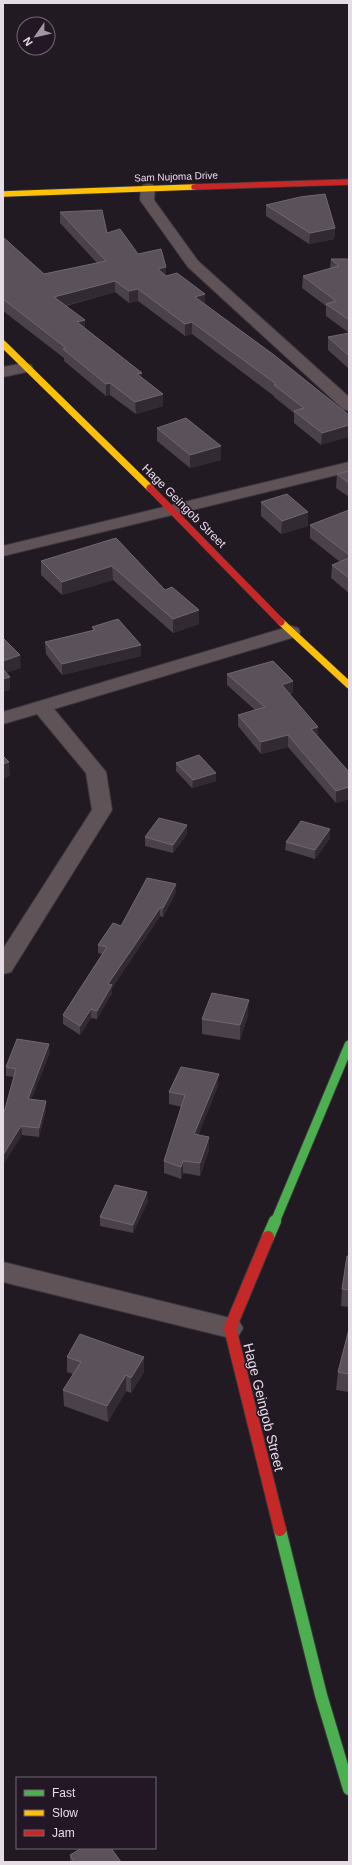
<svg xmlns="http://www.w3.org/2000/svg" width="352" height="1865" font-family="Helvetica,sans-serif">
  <style>
    .lines { fill: none; stroke-linecap: round; stroke-linejoin: round }
    .street-casing { stroke: #3c363d; stroke-width: 2 }
    .fast-far1-casing { stroke: #3c363d; stroke-width: 11 }
    .fast-casing { stroke: #3c363d; stroke-width: 14 }
    .slow-far1-casing { stroke: #3c363d; stroke-width: 7 }
    .slow-casing { stroke: #3c363d; stroke-width: 8 }
    .jam-far2-casing { stroke: #3c363d; stroke-width: 7 }
    .jam-far1-casing { stroke: #3c363d; stroke-width: 8 }
    .jam-casing { stroke: #3c363d; stroke-width: 14 }
    .street { fill: #605358; fill-rule: evenodd }
    .fast-far1 { stroke: #4caf50; stroke-width: 9 }
    .fast { stroke: #4caf50; stroke-width: 12 }
    .slow-far1 { stroke: #ffc107; stroke-width: 5.5 }
    .slow { stroke: #ffc107; stroke-width: 7 }
    .jam-far2 { stroke: #c62828; stroke-width: 5.5 }
    .jam-far1 { stroke: #c62828; stroke-width: 7 }
    .jam { stroke: #c62828; stroke-width: 12 }
    .wall { fill: #4a414b }
    .shaded-wall { fill: #322a33 }
    .building { fill: #5a515b; stroke: #706771 }
    .labels { text-anchor: middle; stroke-width: 3; stroke-linejoin: round; paint-order: stroke }
    .far-street-label { font-size: 10px; fill: #e5dce6; stroke: #241725 }
    .street-label { font-size: 12px; fill: #e5dce6; stroke: #241725 }
    .near-street-label { font-size: 14px; fill: #e5dce6; stroke: #241725 }
  </style>
  <rect width="100%" height="100%" fill="#211a22"/>
  <g class="lines">
    <defs>
      <path id="street" d="M148 184 153 185 155 188 154 200 198 261 349 397V411L343 409 188 267 140 200 141 188 143 185Z
        M25 363 31 365 33 368 31 371 3 377V367Z
        M349 462V472L3 556V546Z
        M291 626 298 628 300 632 298 636 54 709 106 772 112 810 11 972 3 974V949L92 810 86 773 37 714 3 724V712Z
        M3 1262 230 1318 239 1321 243 1328 239 1335 230 1338 3 1282Z"/>
      <path id="fast-far1" d="M275 1222 349 1045"/>
      <path id="fast" d="M268 1237 275 1221
        M280 1530 321 1695 349 1789"/>
      <path id="slow-far1" d="M3 194 194 187"/>
      <path id="slow" d="M3 344 150 488
        M281 622 349 685"/>
      <path id="jam-far2" d="M194 187 349 182"/>
      <path id="jam-far1" d="M150 488 281 622"/>
      <path id="jam" d="M268 1237 230 1328 280 1530"/>
    </defs>
    <use href="#street" class="street-casing"/>
    <use href="#fast-far1" class="fast-far1-casing"/>
    <use href="#fast" class="fast-casing"/>
    <use href="#slow-far1" class="slow-far1-casing"/>
    <use href="#slow" class="slow-casing"/>
    <use href="#jam-far2" class="jam-far2-casing"/>
    <use href="#jam-far1" class="jam-far1-casing"/>
    <use href="#jam" class="jam-casing"/>
    <use href="#street" class="street"/>
    <use href="#fast-far1" class="fast-far1"/>
    <use href="#fast" class="fast"/>
    <use href="#slow-far1" class="slow-far1"/>
    <use href="#slow" class="slow"/>
    <use href="#jam-far2" class="jam-far2"/>
    <use href="#jam-far1" class="jam-far1"/>
    <use href="#jam" class="jam"/>
  </g>
  <path class="wall" d="M266 205 335 228 334 239 309 244 266 216Z
    M60 212 107 233 138 254 166 276 205 294V304L349 415 321 445 294 423V413L274 397V396L192 334 185 336 138 301 129 303 115 292 66 306 85 329 142 373V378L163 394V406L136 414 110 395 106 396 64 361V358L3 311V237L44 274 97 263 60 223Z
    M331 259H349V333L326 316V306L302 288 303 276 330 268Z
    M349 333V369L328 350V337Z
    M157 428 221 446V460L190 468 157 441Z
    M349 471V497L336 488 337 474Z
    M261 502 308 526 281 534 261 516Z
    M349 510V593L331 578 332 565 340 562 310 538V525Z
    M116 538 165 590 199 624 173 633 113 580 62 595 41 575V561Z
    M92 627 141 645V656L62 675 46 654 45 642 93 630Z
    M227 674 293 693 290 694 318 736 349 772V799L336 803 288 747 261 754 238 726V715L255 710 227 685Z
    M176 763 216 781 192 788 176 771Z
    M187 825V834L173 853 145 846V837Z
    M330 829V838L315 859 285 850 286 842Z
    M176 892 163 917 160 916 112 988V993L97 1019 91 1018 80 1035 63 1024V1015L102 954 98 953V945L121 926Z
    M248 1015 240 1040 202 1034V1019Z
    M50 1052 31 1100 46 1101V1110L39 1137 22 1135 14 1077 6 1076V1067Z
    M218 1086 198 1135 209 1149 200 1176 183 1173 181 1179 164 1173V1161L182 1107 169 1104V1092Z
    M148 1201 133 1233 100 1226V1217Z
    M349 1256V1307L341 1306 342 1289Z
    M349 1329V1392L336 1390 338 1372Z
    M67 1357H144V1372L131 1393 126 1391 108 1422 64 1406 63 1390 73 1374 67 1372Z
    M70 1855 121 1862H70Z"/>
  <path class="shaded-wall" d="M335 228 334 239 309 244 310 233Z
    M166 267V279L158 269Z
    M115 281V292L55 308 54 297Z
    M138 289V301L129 303V291Z
    M205 294V306L195 297Z
    M85 320V332L77 322Z
    M192 322V334L185 336V324Z
    M142 373V385L137 374Z
    M110 383V395L106 396V384Z
    M163 394V406L136 414 135 402Z
    M349 425V437L321 445 322 433Z
    M221 446V460L190 468V455Z
    M308 512V526L281 534 282 521Z
    M112 566 113 580 62 595V582Z
    M199 610V624L173 633V619Z
    M141 645V656L62 675V664Z
    M20 655 21 668 3 674V661Z
    M10 677V690L3 692V679Z
    M293 681V693L281 696 282 685Z
    M318 727V739L311 729Z
    M288 735V747L261 754V742Z
    M9 762 10 776 3 779V764Z
    M216 773V781L192 788 193 780Z
    M349 787V799L336 803V791Z
    M187 825V834L173 853V845Z
    M330 829V838L315 859V850Z
    M176 884V892L163 917V908Z
    M160 908V916L112 988V993L97 1019V1011L108 984Z
    M249 1000 248 1015 240 1040V1025Z
    M91 1009V1018L80 1035V1026Z
    M49 1044 50 1052 28 1108V1099Z
    M219 1074 218 1086 194 1146V1134Z
    M46 1101V1110L39 1137V1128Z
    M21 1126 22 1135 3 1165V1155Z
    M209 1137V1149L200 1176V1163Z
    M183 1161V1173L181 1179V1167Z
    M147 1192 148 1201 133 1233V1225Z
    M144 1357V1372L131 1393V1378Z
    M126 1375V1391L108 1422 107 1406Z"/>
  <path class="building" d="M325 194 335 228 310 233 266 205 300 197Z
    M102 210 107 233 120 229 138 254 161 249 166 267 158 269 166 276 177 273 205 294 195 297 274 355 349 415V425L322 433 294 411 304 408 274 385 276 384 192 322 185 324 138 289 129 291 115 281 54 297 85 320 77 322 142 373 137 374 163 394 135 402 110 383 106 384 63 349 66 348 3 299V237L44 274 106 261 60 212Z
    M331 259H349V320L326 304 336 301 303 276 339 266Z
    M349 333V356L328 337Z
    M186 418 221 446 190 455 157 428Z
    M349 471V483L337 474Z
    M287 494 308 512 282 521 261 502Z
    M349 510V555L310 525Z
    M116 538 165 590 172 587 199 610 173 619 112 566 62 582 41 561Z
    M349 558V578L332 565Z
    M118 619 141 645 62 664 45 642 95 630 92 627Z
    M3 638 20 655 3 661Z
    M273 661 293 681 282 685 318 727 311 729 349 772V787L336 791 288 735 261 742 238 715 265 707 227 674Z
    M3 669 10 677 3 679Z
    M199 755 216 773 193 780 176 763Z
    M3 756 9 762 3 764Z
    M159 818 187 825 173 845 145 837Z
    M301 821 330 829 315 850 286 842Z
    M147 878 176 884 163 908H160L108 984 112 985 97 1011 91 1009 80 1026 63 1015 107 947 98 945 113 923 121 926Z
    M212 993 249 1000 240 1025 202 1019Z
    M17 1039 49 1044 28 1099 46 1101 39 1128 21 1126 3 1155V1116L16 1069 6 1067Z
    M181 1067 219 1074 194 1134 209 1137 200 1163 183 1161 181 1167 164 1161 185 1095 169 1092Z
    M115 1185 147 1192 133 1225 100 1217Z
    M347 1256H349V1290L342 1289Z
    M349 1329V1374L338 1372Z
    M80 1334 144 1357 131 1378 126 1375 107 1406 63 1390 81 1362 67 1357Z
    M82 1848H111L121 1862H74L70 1855Z"/>
  <g class="labels">
    <g class="far-street-label">
      <text transform="translate(176 176) rotate(-2)" y="4">Sam Nujoma Drive</text>
    </g>
    <g class="street-label">
      <text transform="translate(184 506) rotate(45)" y="4">Hage Geingob Street</text>
    </g>
    <g class="near-street-label">
      <text transform="translate(264 1407) rotate(76)" y="5">Hage Geingob Street</text>
    </g>
  </g>
  <rect width="352" height="1865" fill="none" stroke="#e5dce6" stroke-width="8"/>
  <rect x="16" y="1777" width="140" height="72" fill="#241725" stroke="#716672"/>
  <rect x="24" y="1790" width="20" height="6" fill="#4caf50" stroke="#716672"/>
  <text x="52" y="1797" font-size="12" fill="#e5dce6">Fast</text>
  <rect x="24" y="1810" width="20" height="6" fill="#ffc107" stroke="#716672"/>
  <text x="52" y="1817" font-size="12" fill="#e5dce6">Slow</text>
  <rect x="24" y="1830" width="20" height="6" fill="#c62828" stroke="#716672"/>
  <text x="52" y="1837" font-size="12" fill="#e5dce6">Jam</text>
  <g transform="translate(36 36) rotate(236)"><circle r="19" fill="#241725" stroke="#716672"/>
  <path d="M0-3L7 15L0 10L-7 15Z" fill="#a098a1"/>
  <text y="-6" font-size="11" font-weight="bold" text-anchor="middle" fill="#e5dce6">N</text>
  </g>
</svg>
